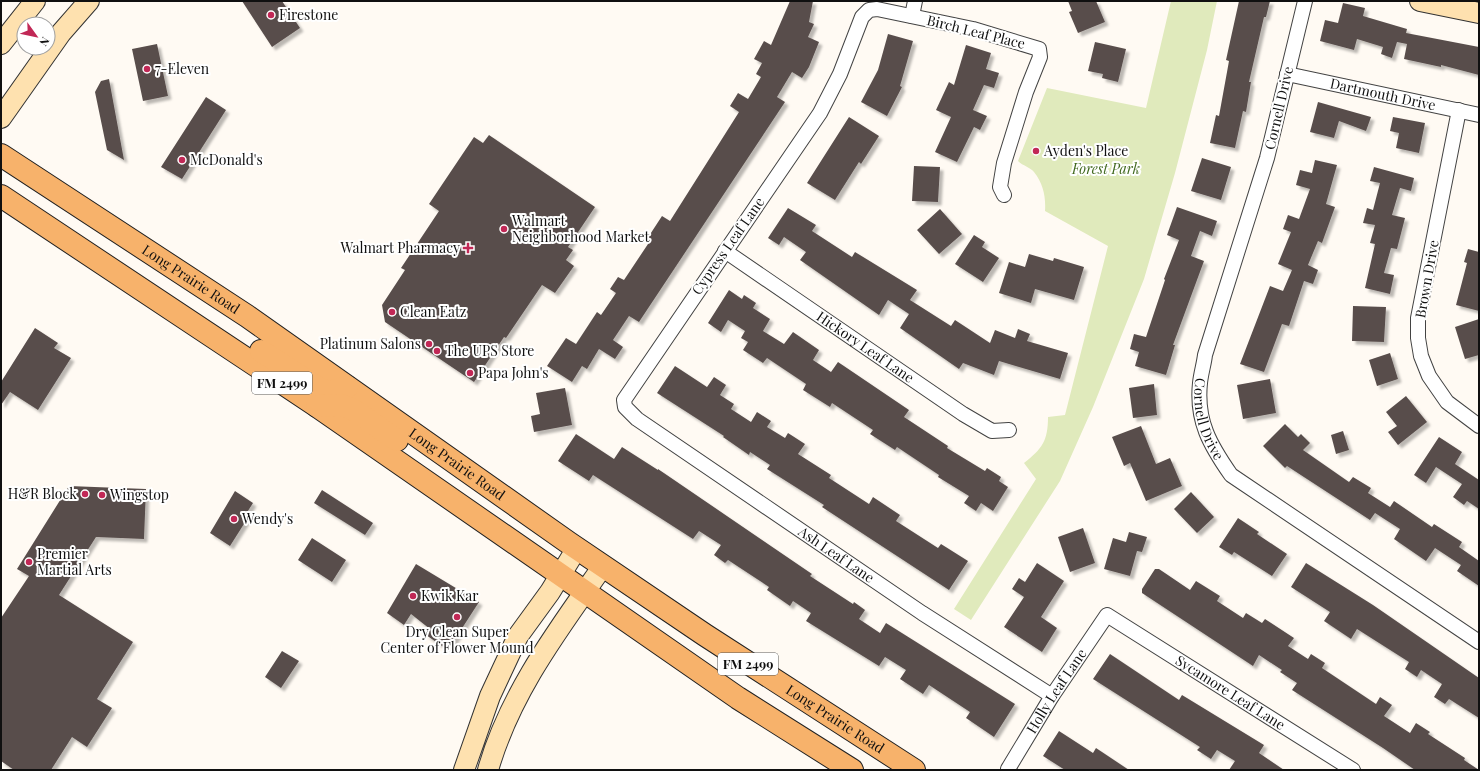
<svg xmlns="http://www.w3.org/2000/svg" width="1480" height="771" font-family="'Playfair Display',serif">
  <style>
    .green { fill: #e0eabc }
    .building { fill: #594e4c; filter: url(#shadow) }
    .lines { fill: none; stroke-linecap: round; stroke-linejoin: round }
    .street-casing { stroke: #434343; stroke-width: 16 }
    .secondary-casing { stroke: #323232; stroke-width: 22 }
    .primary-casing { stroke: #212121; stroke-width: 24 }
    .street { stroke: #fff; stroke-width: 14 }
    .secondary { stroke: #fee1af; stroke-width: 20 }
    .primary { stroke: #f7b26b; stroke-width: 22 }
    .poi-dot { fill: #c12856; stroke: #fff; stroke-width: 1.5 }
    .labels { text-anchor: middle; stroke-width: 4; stroke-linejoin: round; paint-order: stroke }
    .shield { fill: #fff; stroke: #585858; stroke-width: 1 }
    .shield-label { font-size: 13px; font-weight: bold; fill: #101010 }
    .poi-label { font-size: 14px; fill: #101010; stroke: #fff; text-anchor: start }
    .street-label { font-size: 14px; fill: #101010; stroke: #fff }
    .park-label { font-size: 14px; font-style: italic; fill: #41691f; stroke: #fff }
  </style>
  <defs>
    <filter id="shadow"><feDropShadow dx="3.5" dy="3.5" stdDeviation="1" flood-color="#0004"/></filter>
  </defs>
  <rect width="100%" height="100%" fill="#fffaf3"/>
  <path class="green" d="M1171 1H1217L1207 50 1175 173 1144 279 1093 407 1060 481 971 620 954 609 1036 479 1024 463C1042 449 1048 441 1048 417L1065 415 1108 246 1045 211C1046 197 1043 183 1034 172 1030 167 1023 166 1018 161L1047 88 1146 108Z"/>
  <path class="building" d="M242 1H282L300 28 272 47Z
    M790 1H813L809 22 814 24 808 37 819 42 809 67 802 78 792 72 777 97 785 102 639 322 629 316 613 340 623 347 615 359 599 349 587 369 582 366 572 382 547 366 566 338 576 344 597 312 601 315 616 293 610 289 618 277 624 280 650 241 647 239 662 216 670 221 739 112 730 106 738 93 748 99 761 77 756 74 762 63 754 59 764 41 771 45Z
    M1068 1H1096L1105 22 1078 33 1069 12 1072 11Z
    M1239 1H1270L1266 17H1264L1249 82H1251L1246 112 1243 111 1235 148 1210 143 1216 115 1219 116 1229 61 1226 60Z
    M1343 3 1365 8 1363 16 1407 29 1406 33 1479 47V75L1441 65V67L1404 59 1407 44 1397 42 1392 58 1381 54 1383 47 1357 39 1354 50 1320 41 1325 20 1338 23Z
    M888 34 913 41 900 86 902 87 887 116 861 102 878 70Z
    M1095 42 1126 49 1118 82 1102 78 1103 74 1088 71Z
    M157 44 168 96 143 101 132 49Z
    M966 45 991 53 986 69 999 73 994 88 984 85 973 110 987 116 980 130 974 127 957 162 935 152 951 117 936 110 949 82 954 85Z
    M109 79 124 160 107 150 95 92 101 81Z
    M206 97 226 110 182 179 161 167Z
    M1318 102 1371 117 1366 131 1339 121 1334 138 1310 132Z
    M849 117 879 136 861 164 859 162 835 200 807 183Z
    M1393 117 1425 123 1419 153 1396 148 1399 133 1390 131Z
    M489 135 595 207 568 247 573 250 566 260 574 266 555 293 542 285 506 338 504 337 474 382 385 322 382 305 405 270 401 268 439 211 429 204 474 137 483 143Z
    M1202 158 1231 167 1221 200 1191 191Z
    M1315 160 1337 165 1326 204 1335 207 1322 243 1318 241 1308 265 1318 270 1313 284 1304 281 1289 326 1282 324 1264 372 1240 364 1270 286 1283 291 1292 270 1278 264 1291 232 1283 229 1288 215 1299 219 1310 189 1296 185 1300 170 1312 173Z
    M914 166 940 167 938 202 912 201Z
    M1374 167 1414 178 1411 191 1400 188 1392 215 1405 218 1397 249 1391 248 1384 273 1394 275 1390 294 1365 288 1375 244 1370 243 1375 225 1363 223 1367 208 1373 210 1380 183 1370 181Z
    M1177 207 1217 221 1212 236 1200 231 1191 256 1204 261 1173 345H1175L1166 375 1135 366 1139 352 1130 349 1134 334 1146 337 1165 280 1164 279 1179 240 1167 235Z
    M788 208 816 225 812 231 852 257 855 252 917 290 910 300 951 326 955 320 990 343 995 330 1015 338 1018 329 1030 334 1027 341 1068 353 1060 379 999 361 994 375 963 363 959 369 900 328 909 314 888 300 879 315 800 260 806 252 784 237 779 245 768 238Z
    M940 209 962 234 939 254 917 230Z
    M974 235 985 242 982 247 999 258 983 282 955 264Z
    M1468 249 1479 252V311L1456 305 1467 263 1464 262Z
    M1029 254 1053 261 1054 258 1084 267 1074 300 1035 289 1031 303 999 293 1009 262 1025 267Z
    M729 290 742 299 744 295 756 303 753 308 770 319 763 331 784 344 793 332 819 350 813 360 831 372 838 362 909 410 904 417 948 446 947 448 985 471 987 468 1001 477 999 481 1008 487 993 511 981 503 976 511 964 503 969 496 938 477 939 475 897 447 895 450 870 434 873 430 832 403 830 407 803 390 806 384 767 358 763 363 743 350 748 342 741 338 745 331 728 320 721 332 708 323Z
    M1353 306 1386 307 1384 342 1352 341Z
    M1479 319V355L1465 359 1455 327Z
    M35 328 58 343 54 348 71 358 38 410 10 392 1 405V382Z
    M1390 353 1398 379 1377 386 1369 360Z
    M675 366 707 387 714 377 726 385 720 395 734 404 731 409 751 422 757 412 771 421 767 427 785 438 788 433 805 444 798 454 831 475 829 478 869 504 873 497 900 515 896 521 938 548 941 544 968 561 949 590 822 507 824 505 767 469 770 465 750 452 749 455 723 437 724 436 657 393Z
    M1270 379 1276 413 1243 419 1237 385Z
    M1154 384 1157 415 1133 418 1129 388Z
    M565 388 572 425 534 432 531 416 540 414 536 393Z
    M1406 396 1427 422 1398 445 1388 432 1397 426 1386 412Z
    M1285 424 1298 437 1301 434 1310 443 1303 450 1349 482 1353 477 1371 488 1368 493 1390 507 1394 501 1432 527 1434 524 1462 542 1459 547 1479 561V586L1457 571 1461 565 1435 548 1426 561 1394 539 1400 529 1375 513 1370 520 1287 466 1285 468 1263 446Z
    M1141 426 1156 464 1170 458 1182 486 1146 501 1130 463 1124 466 1112 437Z
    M1343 431 1349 450 1336 454 1331 435Z
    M576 434 614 459 622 447 658 470V469L812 574 810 576 853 604 854 602 865 610 859 619 880 633 886 623 1015 704 994 737 966 718 970 712 929 685 923 694 900 679 906 670 885 657 879 666 806 621 811 613 793 601 790 606 767 590 769 587 728 560 725 563 714 555 721 545 699 531 693 539 593 475 589 481 558 461Z
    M1439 437 1462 452 1455 464 1479 480V509L1467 501 1464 505 1453 497 1462 484 1436 467 1426 483 1414 475Z
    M69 486 146 489 144 539 96 537 59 595 133 642 97 699 112 708 87 747 72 737 51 770H14L1 761V618L29 576 17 569Z
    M322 490 373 523 365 535 314 503Z
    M235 491 253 503 246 514 249 516 230 546 210 533Z
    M1191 492 1214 517 1197 533 1174 509Z
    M1238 518 1259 532 1257 534 1287 554 1272 576 1234 552 1232 555 1219 547Z
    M1083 528 1095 563 1070 572 1058 537Z
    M1129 532 1147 537 1142 552 1137 551 1130 576 1104 569 1113 538 1126 542Z
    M312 538 346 560 332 582 298 560Z
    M1037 563 1064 581 1041 617 1057 628 1042 652 1004 627 1024 597 1012 589 1019 578 1025 582Z
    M1306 563 1373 605 1479 678V718L1449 699 1445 704 1434 697 1442 684 1421 670 1417 677 1405 669 1409 662 1357 629 1351 639 1324 621 1330 612 1291 587Z
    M416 564 479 602 448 650 426 635 430 629 411 614 404 625 387 613Z
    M1155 569H1159L1190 590 1196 581 1220 596 1217 601 1243 618 1246 613 1262 623 1265 619 1294 638 1288 646 1308 659 1311 654 1325 663 1322 668 1376 704 1380 697 1392 705 1384 716 1410 733 1416 723 1430 732 1428 734 1465 758 1464 760 1479 770H1415L1383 748 1292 690 1297 683 1280 672 1282 670 1259 655 1253 666 1142 593V589Z
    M282 651 299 661 281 688 265 677Z
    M1110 654 1179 700 1182 695 1264 745 1259 753 1284 770H1229L1235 761 1217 750 1211 759 1197 750 1200 747 1093 679Z
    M1059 731 1093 753 1096 748 1129 770H1065L1043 756Z"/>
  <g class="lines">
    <defs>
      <g id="street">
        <path id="s1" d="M1305 1 1267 158 1205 355C1204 364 1201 373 1200 383 1196 421 1210 445 1231 475L1479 642"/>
        <path d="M912 16 915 1"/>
        <path id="s2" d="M1287 74 1479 115"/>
        <path d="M1459 110 1418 318V338L1421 356 1429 376 1447 402 1479 426"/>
        <path id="s3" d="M1004 195 1000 187 1004 163 1026 92 1040 57 1039 49 973 29 877 9 869 10 862 17 840 74 820 113 624 400 625 407 637 419 922 613 1052 696"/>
        <path id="s4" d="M725 251 963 414 992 431 1009 430"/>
        <path id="s5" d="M1010 770 1008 769 1052 696 1107 615 1353 770"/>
      </g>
      <path id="secondary" d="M1420 1 1479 13
        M1 44 35 1
        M1 118 61 33 89 1
        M464 770 490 696 518 636 550 592 577 548
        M488 770C510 693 558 630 603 566"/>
      <g id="primary">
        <path id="s6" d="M1 155 247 316 569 543 705 635 914 770"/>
        <path d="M1 196 317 406 738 698 852 770"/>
        <path d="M261 351 320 389 329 392 347 387"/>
        <path d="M317 406 341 405 352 409 397 440"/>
      </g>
    </defs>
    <use href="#street" class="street-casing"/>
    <use href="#secondary" class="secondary-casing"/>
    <use href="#primary" class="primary-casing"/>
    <use href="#street" class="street"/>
    <use href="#secondary" class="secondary"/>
    <use href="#primary" class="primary"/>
  </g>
  <g class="poi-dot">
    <circle cx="271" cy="15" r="4"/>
    <circle cx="147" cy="69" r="4"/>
    <circle cx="1036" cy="151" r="4"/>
    <circle cx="182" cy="160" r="4"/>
    <circle cx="504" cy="229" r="4"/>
    <path d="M466 242h4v4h4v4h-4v4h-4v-4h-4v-4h4z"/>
    <circle cx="392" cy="312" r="4"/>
    <circle cx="429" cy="344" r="4"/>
    <circle cx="437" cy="351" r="4"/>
    <circle cx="470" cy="373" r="4"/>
    <circle cx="85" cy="494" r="4"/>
    <circle cx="102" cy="495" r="4"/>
    <circle cx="234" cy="519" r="4"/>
    <circle cx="29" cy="562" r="4"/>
    <circle cx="413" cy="596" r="4"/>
    <circle cx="457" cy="617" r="4"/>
  </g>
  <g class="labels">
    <g class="shield">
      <rect x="252" y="372" width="60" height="22" rx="3"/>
      <rect x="718" y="653" width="60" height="22" rx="3"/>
    </g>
    <g class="shield-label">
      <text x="282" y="388">FM 2499</text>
      <text x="748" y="669">FM 2499</text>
    </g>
    <g class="poi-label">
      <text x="279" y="20">Firestone</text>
      <text x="155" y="74">7-Eleven</text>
      <text x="1044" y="156">Ayden's Place</text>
      <text x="190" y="165">McDonald's</text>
      <text x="512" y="226">Walmart<tspan x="512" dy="16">Neighborhood Market</tspan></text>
      <text x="460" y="253" text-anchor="end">Walmart Pharmacy</text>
      <text x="400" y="317">Clean Eatz</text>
      <text x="421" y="349" text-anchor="end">Platinum Salons</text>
      <text x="445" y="356">The UPS Store</text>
      <text x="478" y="378">Papa John's</text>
      <text x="77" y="499" text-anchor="end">H&amp;R Block</text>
      <text x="110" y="500">Wingstop</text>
      <text x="242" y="524">Wendy's</text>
      <text x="37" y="559">Premier<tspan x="37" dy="16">Martial Arts</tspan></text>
      <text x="421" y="601">Kwik Kar</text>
      <text x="457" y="637" text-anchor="middle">Dry Clean Super<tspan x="457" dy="16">Center of Flower Mound</tspan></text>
    </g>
    <g class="street-label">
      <text transform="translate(976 32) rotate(14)" y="5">Birch Leaf Place</text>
      <text dy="5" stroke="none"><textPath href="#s2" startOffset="98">Dartmouth Drive</textPath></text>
      <text transform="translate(1279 108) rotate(-77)" y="5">Cornell Drive</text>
      <text transform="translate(728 246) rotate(-55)" y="5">Cypress Leaf Lane</text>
      <text dy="5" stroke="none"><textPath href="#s6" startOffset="227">Long Prairie Road</textPath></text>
      <text transform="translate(1427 279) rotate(-80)" y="5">Brown Drive</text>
      <text dy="5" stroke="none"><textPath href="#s4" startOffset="170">Hickory Leaf Lane</textPath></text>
      <text dy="5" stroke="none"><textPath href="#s1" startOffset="434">Cornell Drive</textPath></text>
      <text dy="5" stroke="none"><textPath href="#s6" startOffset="551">Long Prairie Road</textPath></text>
      <text dy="5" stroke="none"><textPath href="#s3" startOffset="1056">Ash Leaf Lane</textPath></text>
      <text dy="5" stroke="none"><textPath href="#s5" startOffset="94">Holly Leaf Lane</textPath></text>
      <text dy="5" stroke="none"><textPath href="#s5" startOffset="331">Sycamore Leaf Lane</textPath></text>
      <text dy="5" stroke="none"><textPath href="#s6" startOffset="1007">Long Prairie Road</textPath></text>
    </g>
    <g class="park-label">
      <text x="1106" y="174">Forest Park</text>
    </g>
  </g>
  <rect width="1480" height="771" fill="none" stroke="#101010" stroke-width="4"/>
  <g transform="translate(36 36) rotate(123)"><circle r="19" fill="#ffffff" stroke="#9f9f9f"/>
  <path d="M0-3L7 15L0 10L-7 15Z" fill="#c12856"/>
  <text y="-6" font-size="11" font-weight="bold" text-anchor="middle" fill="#101010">N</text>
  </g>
</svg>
